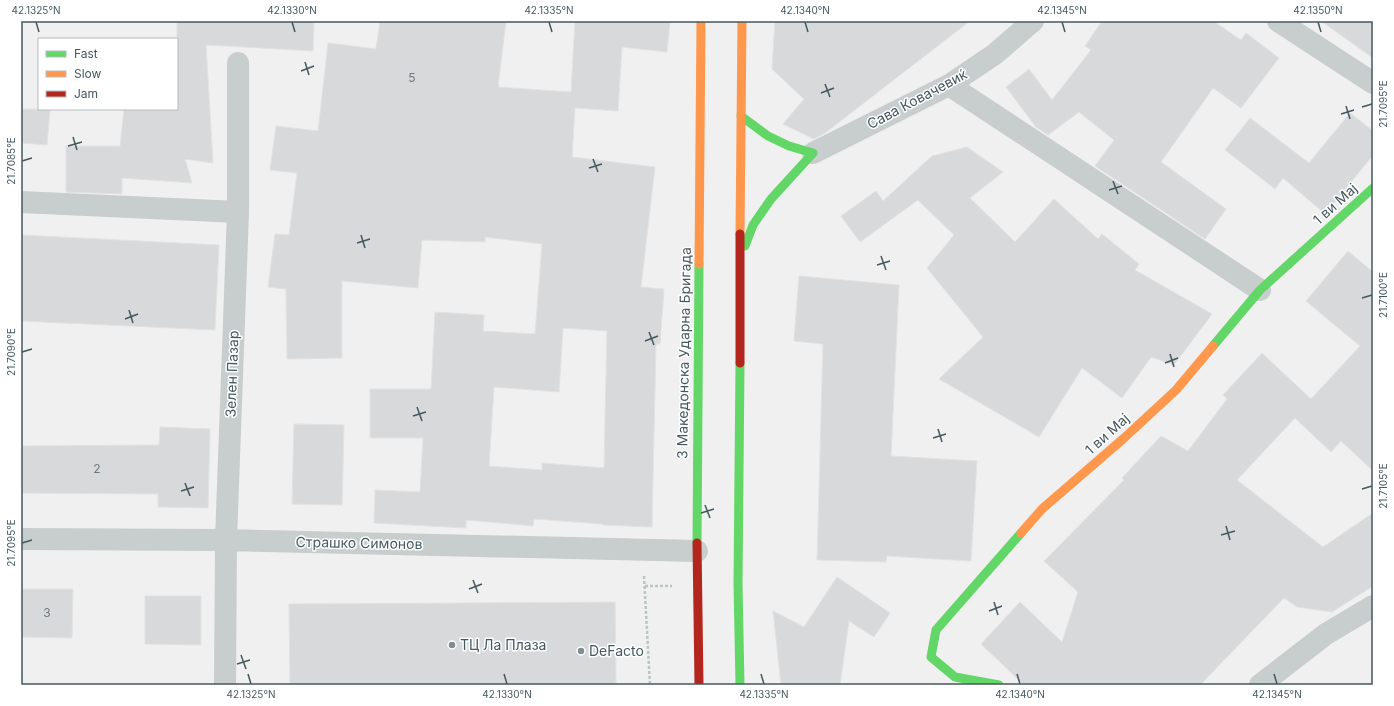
<svg xmlns="http://www.w3.org/2000/svg" width="1394" height="706" font-family="Inter,sans-serif">
  <style>
    .building { fill: #d7d9da; stroke: #e2e2e3; fill-rule: evenodd }
    .lines { fill: none; stroke-linecap: round; stroke-linejoin: round }
    .path { stroke: #b7c6be; stroke-width: 2.5; stroke-dasharray: 3 2; stroke-linecap: butt }
    .street { stroke: #c8cdce; stroke-width: 22 }
    .fast { stroke: #63d668; stroke-width: 9 }
    .slow { stroke: #ff974d; stroke-width: 9 }
    .jam { stroke: #b3261e; stroke-width: 9 }
    .ticks { fill: none; stroke: #45585e; stroke-width: 1.5 }
    .poi-dot { fill: #818d91; stroke: #fff; stroke-width: 1.5 }
    .labels { text-anchor: middle; stroke-width: 3; stroke-linejoin: round; paint-order: stroke }
    .number-label { font-size: 12px; fill: #6b7a7e }
    .street-label { font-size: 14px; fill: #45585e; stroke: #fff }
    .poi-label { font-size: 14px; fill: #45585e; stroke: #fff; text-anchor: start }
    .neatline { fill: none; stroke: #45585e; stroke-width: 1.5 }
    .ticks-label { font-size: 10px; text-anchor: middle; fill: #45585e }
  </style>
  <rect width="100%" height="100%" fill="#f1f0f0"/>
  <path class="building" d="M177 21H314L313 51 206 45 213 163 185 159 192 183 122 178V194L66 192V146H120L124 109H177Z
    M380 21H506L498 87 571 92 575 21H670L667 52 622 47 618 111 575 108 572 157 655 167 641 287 664 289 660 344H656L652 527 603 525V524L534 519 533 526 466 520V528L374 523 375 490 420 492 423 438H370V389H431L435 312 484 315 483 331 535 334 542 244 485 237V242L422 240 418 288 342 281V358L287 359 286 289 268 287 275 234 289 235 297 173 270 170 276 126 318 131 328 43 376 49ZM563 328 607 331 604 468 542 463V470L489 466 494 387 559 392Z
    M775 21H970L825 133 814 139 783 124 804 99 772 69Z
    M1102 21H1213L1241 40 1246 33 1279 58 1241 108 1213 88 1161 162 1226 209 1205 239 1095 166 1114 140 1079 112 1048 135 1036 127 1006 87 1029 69 1052 100 1091 50 1085 46Z
    M1321 21H1373V58Z
    M21 109H50L47 145 21 143Z
    M1350 113 1373 131V155L1325 214 1283 178 1275 189 1225 150 1250 118 1309 163Z
    M967 147 1003 172 970 198 1015 242 1054 199 1098 239 1102 234 1139 264 1135 270 1212 314 1174 365 1151 357 1122 398 1082 368 1039 437 939 379 983 337 927 268 954 235 918 200 860 242 841 216 876 191 883 201 932 156Z
    M21 235 219 245 215 330 21 321Z
    M1348 251 1373 272V471L1341 441 1331 452 1295 418 1237 480 1323 547 1373 513V586L1332 612 1297 607 1284 598 1200 685H1024L981 644 1020 602 1062 642 1078 592 1044 561 1124 480 1122 478 1161 436 1188 451 1227 399 1223 395 1262 353 1311 399 1360 346 1306 301Z
    M799 276 899 285 891 456 977 461 971 561 887 556 886 562 817 560 823 344 794 341Z
    M294 424 344 425 342 505 292 504Z
    M160 427 210 429 208 508 158 507V494L21 493V446L159 445Z
    M837 577 890 613 874 637 849 621 840 685H781L773 611 804 627Z
    M21 589H73L72 638 21 637Z
    M145 596H201V645L145 644Z
    M615 602 616 685H290L289 604Z"/>
  <g class="lines">
    <path class="path" d="M644 576 650 685
      M645 586H672"/>
    <path class="street" d="M1278 21 1373 83
      M949 85 1260 290
      M813 153 949 85 995 54 1033 21
      M21 202 238 212
      M21 539 226 540 697 551
      M225 685 226 540 238 212V63
      M1260 685 1326 634 1373 606"/>
    <path class="fast" d="M741 116 768 136 789 146 813 153 771 199 753 225 745 246
      M1213 346 1260 290 1373 188
      M740 363 738 584 740 685
      M697 543 699 264
      M999 685 955 677 931 657 936 630 1021 533"/>
    <path class="slow" d="M740 234 742 21
      M699 264 701 21
      M1021 533 1042 509 1123 439 1176 390 1213 346"/>
    <path class="jam" d="M740 363V234
      M697 543 699 685"/>
  </g>
  <path class="ticks" d="M36 22 39 32M292 22 295 32M549 22 552 32M805 22 808 32M1062 22 1065 32M1318 22 1321 32M305 62 309 75M301 71 314 66M825 84 830 97M821 93 834 88M1346 106 1350 119M1362 107 1372 104M1341 114 1354 110M73 137 77 150M68 146 82 142M593 159 598 172M22 161 32 158M589 168 602 164M1113 181 1118 194M1109 190 1122 186M361 235 365 248M357 243 370 239M881 256 886 270M877 265 890 261M1362 298 1372 295M129 310 133 323M125 319 138 314M649 332 654 345M645 341 658 336M22 352 32 349M1170 354 1174 367M1165 363 1178 358M417 407 422 421M413 416 426 412M938 429 942 442M933 438 946 434M185 483 190 496M1362 489 1372 486M181 491 194 487M705 505 710 518M701 513 714 509M1226 526 1230 540M1221 535 1235 531M22 543 32 540M473 580 478 593M469 589 482 584M994 602 998 615M989 611 1002 606M241 655 246 669M237 664 250 660M248 674 251 684M504 674 507 684M761 674 764 684M1017 674 1020 684M1274 674 1277 684"/>
  <g class="poi-dot">
    <circle cx="452" cy="645" r="4"/>
    <circle cx="581" cy="651" r="4"/>
  </g>
  <g class="labels">
    <g class="number-label">
      <text x="412" y="82">5</text>
      <text x="97" y="473">2</text>
      <text x="47" y="617">3</text>
    </g>
    <g class="street-label">
      <text transform="translate(917 99) rotate(-28)" y="5">Сава Ковачевиќ</text>
      <text transform="translate(1335 204) rotate(-42)" y="5">1 ви Мај</text>
      <text transform="translate(684 353) rotate(-89)" y="5">3 Македонска Ударна Бригада</text>
      <text transform="translate(232 374) rotate(-88)" y="5">Зелен Пазар</text>
      <text transform="translate(1107 434) rotate(-42)" y="5">1 ви Мај</text>
      <text transform="translate(359 543) rotate(1)" y="5">Страшко Симонов</text>
    </g>
    <g class="poi-label">
      <text x="460" y="650">ТЦ Ла Плаза</text>
      <text x="589" y="656">DeFacto</text>
    </g>
  </g>
  <rect width="1394" height="706" fill="none" stroke="#ffffff" stroke-width="44"/>
  <rect x="38" y="38" width="140" height="72" fill="#ffffff" stroke="#b5bcbf"/>
  <rect x="46" y="51" width="20" height="6" fill="#63d668" stroke="#b5bcbf"/>
  <text x="74" y="58" font-size="12" fill="#45585e">Fast</text>
  <rect x="46" y="71" width="20" height="6" fill="#ff974d" stroke="#b5bcbf"/>
  <text x="74" y="78" font-size="12" fill="#45585e">Slow</text>
  <rect x="46" y="91" width="20" height="6" fill="#b3261e" stroke="#b5bcbf"/>
  <text x="74" y="98" font-size="12" fill="#45585e">Jam</text>
  <rect x="22" y="22" width="1350" height="662" class="neatline"/>
  <g class="ticks-label">
    <text x="36" y="14">42.1325°N</text>
    <text x="292" y="14">42.1330°N</text>
    <text x="549" y="14">42.1335°N</text>
    <text x="805" y="14">42.1340°N</text>
    <text x="1062" y="14">42.1345°N</text>
    <text x="1318" y="14">42.1350°N</text>
    <text transform="translate(1383 104) rotate(-90)" y="4">21.7095°E</text>
    <text transform="translate(11 161) rotate(-90)" y="4">21.7085°E</text>
    <text transform="translate(1383 295) rotate(-90)" y="4">21.7100°E</text>
    <text transform="translate(11 352) rotate(-90)" y="4">21.7090°E</text>
    <text transform="translate(1383 486) rotate(-90)" y="4">21.7105°E</text>
    <text transform="translate(11 543) rotate(-90)" y="4">21.7095°E</text>
    <text x="251" y="698">42.1325°N</text>
    <text x="507" y="698">42.1330°N</text>
    <text x="764" y="698">42.1335°N</text>
    <text x="1020" y="698">42.1340°N</text>
    <text x="1277" y="698">42.1345°N</text>
  </g>
</svg>
